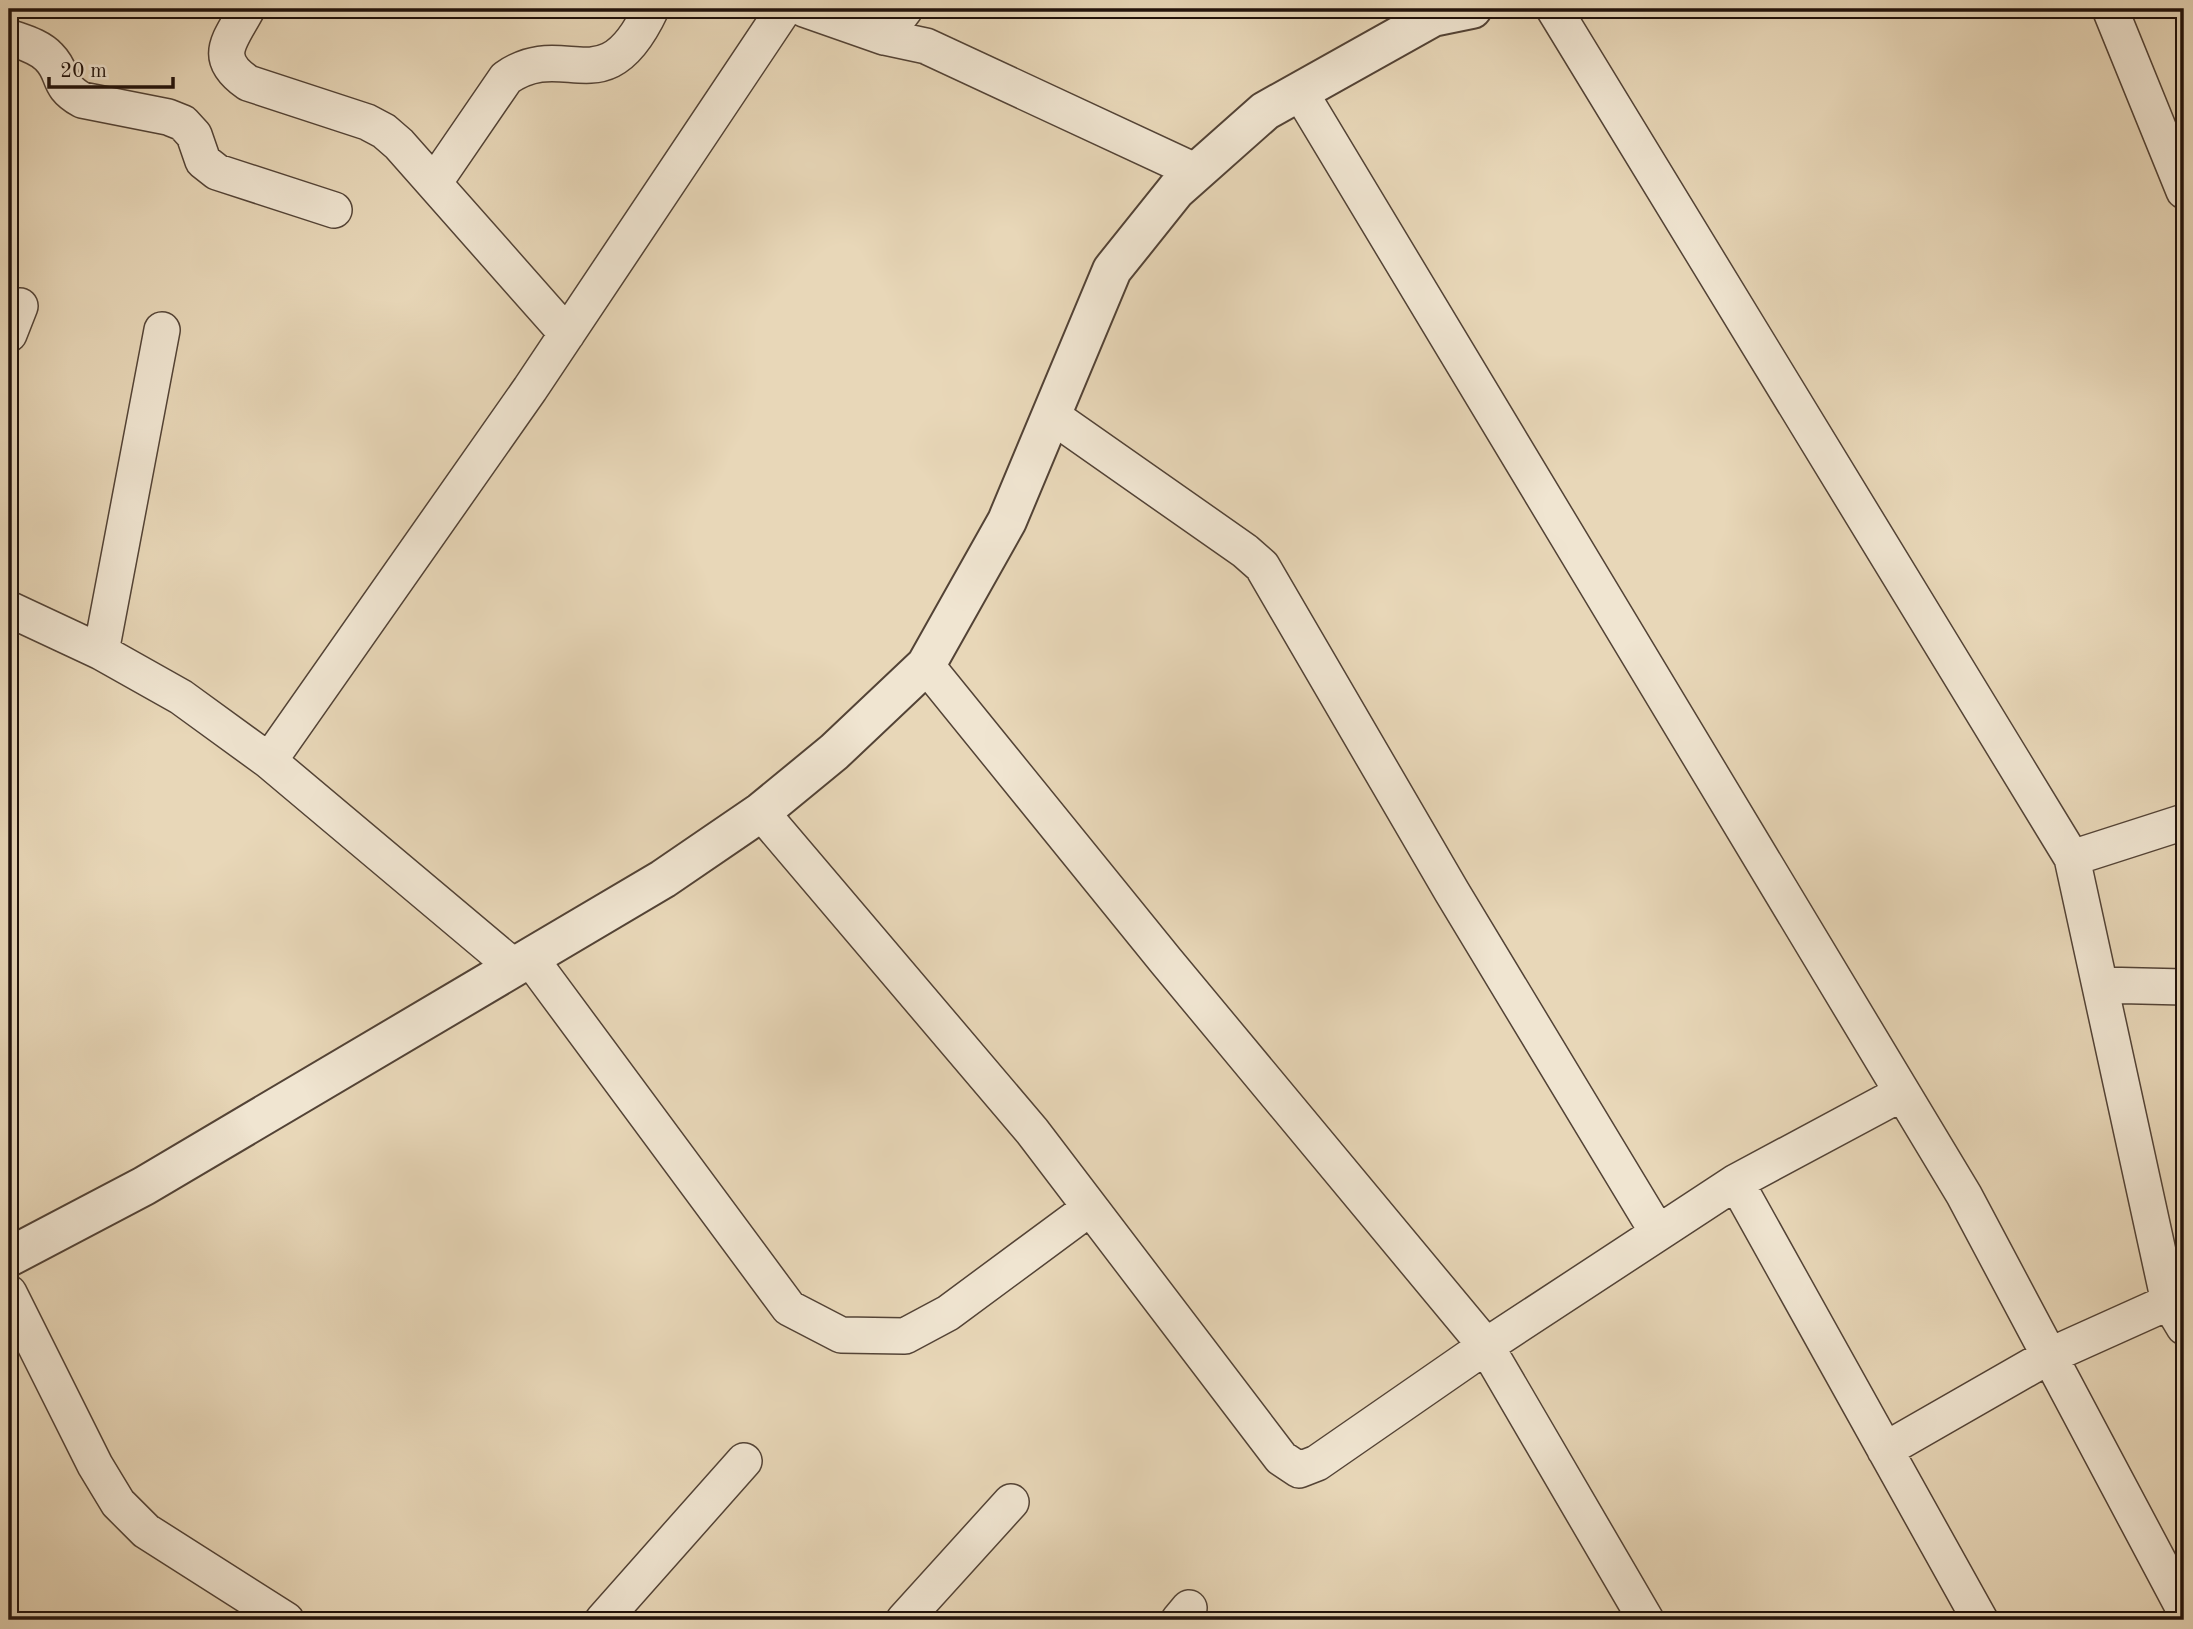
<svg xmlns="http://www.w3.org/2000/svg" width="2193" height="1629" font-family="'Old Standard TT',serif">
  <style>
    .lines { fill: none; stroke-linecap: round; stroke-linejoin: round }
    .minor-casing { stroke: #534336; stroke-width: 38 }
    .tertiary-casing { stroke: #534336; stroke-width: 42 }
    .minor { stroke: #f0e5d1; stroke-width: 35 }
    .tertiary { stroke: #f0e5d1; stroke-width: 38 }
  </style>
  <rect width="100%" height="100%" fill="#e8d7b8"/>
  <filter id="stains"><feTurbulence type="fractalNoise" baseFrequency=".00286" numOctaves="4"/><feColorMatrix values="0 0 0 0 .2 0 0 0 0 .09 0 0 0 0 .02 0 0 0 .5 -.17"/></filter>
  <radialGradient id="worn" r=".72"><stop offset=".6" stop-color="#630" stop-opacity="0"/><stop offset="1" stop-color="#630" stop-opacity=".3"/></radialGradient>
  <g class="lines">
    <defs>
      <path id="minor" d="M247 9C230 41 211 57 248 83L367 122 384 131 399 144 567 334
        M804 9 884 37 926 46 1197 172
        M1554 9 2072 858 2169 1302 2049 1356 1885 1450
        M2110 9 2184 191
        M9 37C22 42 39 46 49 57 66 74 55 85 82 100L168 117 183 123 194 135 203 161 217 172 334 210
        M884 37 905 9
        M1300 92 1964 1195 2184 1609
        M434 183 506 78C566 36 604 109 651 9
        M9 334 20 306
        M1051 415 1245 551 1262 566 1452 892 1658 1233
        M9 609 101 652 181 697 269 761 514 967
        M101 652 162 330
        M926 665 1166 961 1486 1346 1646 1620
        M269 761 530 389 784 9
        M761 812 1032 1131 1281 1458 1299 1470 1317 1463 1486 1346 1736 1182
        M2072 858 2184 822
        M530 958 789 1308 841 1335 905 1336 948 1313 1090 1208
        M2100 985 2184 987
        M1902 1093 1736 1182 1980 1620
        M9 1293 95 1465 118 1503 146 1531 286 1620
        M2169 1302 2184 1327
        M603 1620 744 1461
        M904 1620 1011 1502
        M1179 1620 1189 1608"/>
      <path id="tertiary" d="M9 1257 144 1186 663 879 761 812 834 752 926 665 1007 521 1112 270 1176 190 1265 111 1433 17 1472 9"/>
    </defs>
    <use href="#minor" class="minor-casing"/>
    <use href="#tertiary" class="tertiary-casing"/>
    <use href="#minor" class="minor"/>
    <use href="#tertiary" class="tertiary"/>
  </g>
  <rect width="2193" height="1629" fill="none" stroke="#e8d7b8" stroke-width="35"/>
  <rect x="10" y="10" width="2172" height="1608" fill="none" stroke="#21120b" stroke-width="3.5"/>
  <rect x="18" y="18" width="2158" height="1594" fill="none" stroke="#21120b" stroke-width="2"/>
  <path d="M49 77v10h124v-10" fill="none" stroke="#21120b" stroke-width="3.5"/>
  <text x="60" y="77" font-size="21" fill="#21120b" stroke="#f0e5d1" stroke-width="5" paint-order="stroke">20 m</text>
  <rect width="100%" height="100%" filter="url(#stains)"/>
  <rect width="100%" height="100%" fill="url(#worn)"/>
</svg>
